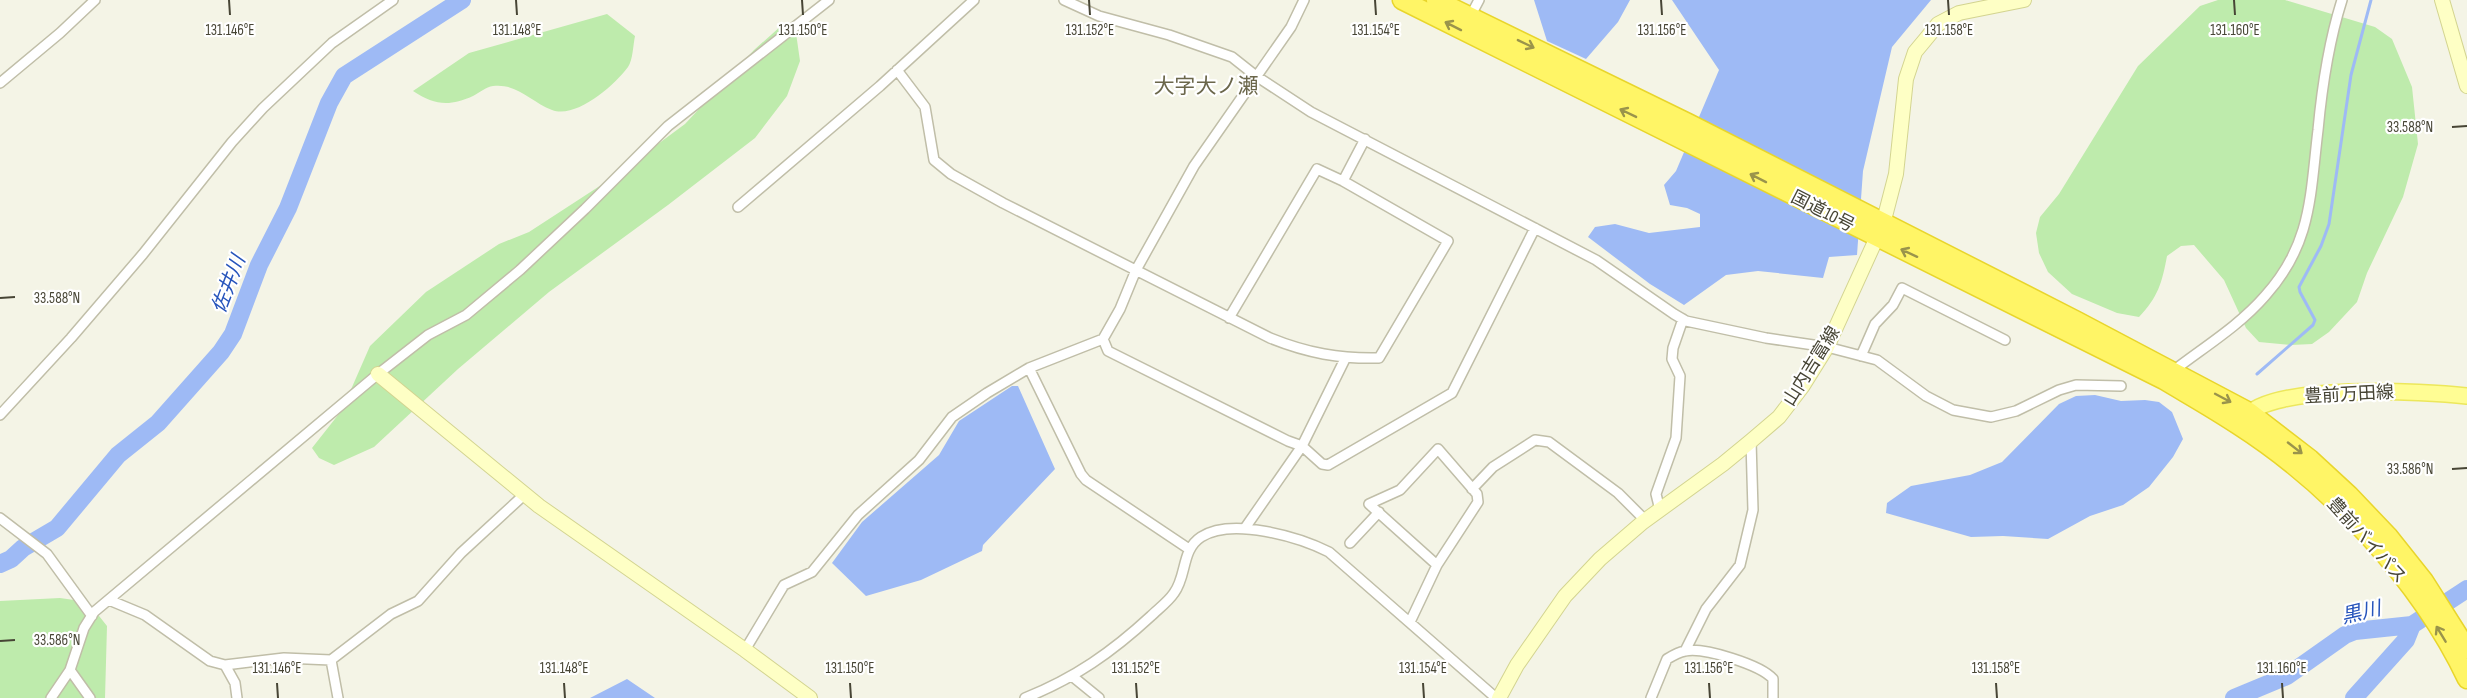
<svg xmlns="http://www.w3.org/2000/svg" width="2467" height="698" font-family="'Sofia Sans Condensed','Noto Sans JP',sans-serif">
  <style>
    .green { fill: #beebac }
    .water { fill: #9ebaf5 }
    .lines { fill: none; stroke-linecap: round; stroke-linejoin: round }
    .stream { stroke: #9ebaf5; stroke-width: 3 }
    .river { stroke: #9ebaf5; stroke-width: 18 }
    .street-casing { stroke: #c0bea8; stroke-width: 12 }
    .secondary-casing { stroke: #d3d490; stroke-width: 16 }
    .primary-casing { stroke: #ece75c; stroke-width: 18 }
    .highway-casing { stroke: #e8d52c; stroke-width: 21 }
    .street { stroke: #fff; stroke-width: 9 }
    .secondary { stroke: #feffc5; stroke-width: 14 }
    .primary { stroke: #fffd94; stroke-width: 15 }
    .highway { stroke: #fff566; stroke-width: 18 }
    .oneway { stroke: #9a944b }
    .ticks { fill: none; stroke: #474535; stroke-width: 2 }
    .labels { text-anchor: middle; stroke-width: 4.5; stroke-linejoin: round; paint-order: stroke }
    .street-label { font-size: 18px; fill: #474535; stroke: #fff }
    .water-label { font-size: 20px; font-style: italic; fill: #2654bb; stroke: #fff }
    .quarter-label { font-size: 21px; fill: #6b674b; stroke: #fff }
    .ticks-label { font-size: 15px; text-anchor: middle; fill: #474535; stroke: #fff; stroke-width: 4.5; stroke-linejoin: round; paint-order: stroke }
  </style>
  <rect width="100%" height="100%" fill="#f4f4e6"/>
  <path class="green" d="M2218 0H2285L2375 27 2392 39 2412 87 2418 144 2403 197 2367 273 2357 302 2329 332 2312 344 2291 345 2259 342 2246 328 2224 280 2194 245 2181 246 2167 256C2162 283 2158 297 2139 317L2117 313 2072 294 2048 272 2039 253 2036 233 2040 217 2059 194 2138 66 2200 6Z
    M607 14 635 36C633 45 633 60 628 67 614 86 576 119 552 110 531 102 517 83 493 86 486 87 479 93 473 96 449 107 434 105 413 91L469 53Z
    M781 26H791L796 33 800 61 787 96 755 138 668 205 549 292 458 369 374 447 334 465 319 458 312 448 342 410 370 346 426 292 499 244 529 232 612 178 685 124 754 50Z
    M60 598 88 602 107 626 105 698H0V601Z"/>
  <path class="water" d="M1534 0H1630L1618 22 1586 59 1547 41Z
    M1672 0H1931L1892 47 1863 171 1857 255 1829 257 1823 278 1758 271 1726 275 1684 305 1650 284 1588 237 1595 227 1615 224 1649 233 1700 227V214L1687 208 1670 205 1664 185 1676 171 1719 70Z
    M1012 386H1018L1055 469 983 545 982 551 921 580 866 596 832 563 862 522 939 455 959 421Z
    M2095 395 2121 401 2145 400 2159 402 2172 412 2183 439 2173 457 2149 487 2123 505 2090 516 2048 539 2003 536 1971 537 1886 513 1887 503 1911 486 1970 475 2002 462 2059 404 2076 396Z
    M627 679 655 698H590Z"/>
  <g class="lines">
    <path class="stream" d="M2257 374 2313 325 2315 320 2300 292 2299 287 2321 246 2329 224 2351 75 2371 0"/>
    <path class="river" d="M0 564 11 559 23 548 57 528 118 455 158 423 221 352 233 334 259 265 288 208 329 103 344 76 462 0
      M2234 698 2287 676 2345 635 2355 631 2412 625 2467 589
      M2354 698 2406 640 2412 625"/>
    <defs>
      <path id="street" d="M1064 0 1099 16 1169 35 1232 57 1256 76 1311 112 1596 260 1674 314 1686 321 1766 338 1827 347 1877 360 1926 396 1953 410 1991 417 2016 411 2059 390 2076 385 2121 386
        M1470 17 1479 0
        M897 70 925 107 934 160 951 174 1003 203 1270 338C1307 353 1340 359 1379 358L1448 241 1343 181 1365 139
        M0 83 60 33 95 0
        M738 207 880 86 974 0
        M1229 318 1317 169 1343 181
        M1103 339 1108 351 1288 441 1302 446 1322 464 1328 465 1452 393 1535 228
        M1861 356 1875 324 1893 305 1902 288 2005 340
        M1029 368 1081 474 1086 480 1189 549
        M2173 371C2204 347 2239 326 2265 296 2312 244 2310 196 2318 130 2322 87 2329 41 2342 0
        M0 415 71 338 143 254 232 142 263 108 332 43 393 0
        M1472 489 1493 467 1535 440 1549 442 1618 493 1645 520
        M1660 510 1656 494 1676 438 1680 376 1672 359 1673 348 1683 319
        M0 518 47 554 92 616
        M1245 528 1302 446 1345 359
        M1350 543 1379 512
        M109 600 145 615 210 661 225 665 284 658 331 660 338 698
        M1410 622 1437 565 1478 502 1477 494 1438 449 1400 490 1369 504 1437 565
        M745 650 784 585 812 572 858 515 919 460 952 417 987 393 1029 368 1103 339 1120 309 1136 270 1194 166 1291 27 1304 0
        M1685 651 1706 609 1740 565 1753 510 1751 441
        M331 660 391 614 418 601 461 553 525 494
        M225 665 235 683 237 698
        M70 670 90 698
        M1072 676 1099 698
        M51 698 70 670 84 628 94 612 378 374 428 335 466 315 520 270 585 209 668 126 829 0
        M1025 698C1075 678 1112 652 1151 616 1158 609 1168 602 1174 593 1187 576 1181 550 1201 537 1232 517 1299 537 1329 552L1496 698
        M1651 698 1667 659C1672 656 1679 652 1685 651 1704 647 1761 665 1773 679V698"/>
      <path id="secondary" d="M2442 0 2467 86
        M378 374 539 506 745 650 810 698
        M1499 698 1517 665 1565 596 1600 559 1643 522 1723 464 1751 441 1779 417 1802 387 1827 347 1883 224 1896 174 1906 79 1915 52 1925 40 1938 24 1959 13 2024 0"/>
      <path id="primary" d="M2245 418C2267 383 2427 391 2467 396"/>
      <path id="highway" d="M1402 0 2164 380C2189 395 2214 409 2238 425 2330 484 2420 580 2467 679
        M1436 0 1688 123 2077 321 2249 412 2310 459 2349 495 2389 537 2424 581 2467 649"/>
    </defs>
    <use href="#street" class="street-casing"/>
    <use href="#secondary" class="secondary-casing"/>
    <use href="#primary" class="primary-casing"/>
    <use href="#highway" class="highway-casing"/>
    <use href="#street" class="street"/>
    <use href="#secondary" class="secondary"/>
    <use href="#primary" class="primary"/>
    <use href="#highway" class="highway"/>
  </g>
  <defs><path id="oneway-shaft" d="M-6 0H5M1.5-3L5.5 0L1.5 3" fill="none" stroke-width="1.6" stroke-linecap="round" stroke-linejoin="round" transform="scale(1.5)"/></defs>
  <g class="oneway">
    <use href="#oneway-shaft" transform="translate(1453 26) rotate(-153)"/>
    <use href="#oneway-shaft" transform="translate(1526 44) rotate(26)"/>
    <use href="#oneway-shaft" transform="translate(1628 113) rotate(-154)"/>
    <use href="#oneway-shaft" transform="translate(1758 178) rotate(-153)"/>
    <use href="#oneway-shaft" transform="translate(1909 253) rotate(-155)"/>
    <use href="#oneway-shaft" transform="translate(2223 398) rotate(28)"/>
    <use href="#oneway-shaft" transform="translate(2295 448) rotate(38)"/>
    <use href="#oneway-shaft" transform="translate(2441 634) rotate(-121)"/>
  </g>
  <path class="ticks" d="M229 0 230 15M516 0 517 15M802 0 803 15M1089 0 1090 15M1375 0 1376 15M1661 0 1662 15M1948 0 1949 15M2234 0 2235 15M2452 127 2467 126M0 298 15 297M2452 469 2467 468M0 641 15 640M277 683 278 698M564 683 565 698M850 683 851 698M1136 683 1137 698M1423 683 1424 698M1709 683 1710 698M1996 683 1997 698M2282 683 2283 698"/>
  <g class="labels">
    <g class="street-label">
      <text transform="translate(1823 211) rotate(27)" y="6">国道10号</text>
      <text transform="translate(1811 366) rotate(-58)" y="6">山内吉富線</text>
      <text transform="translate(2349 394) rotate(-3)" y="6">豊前万田線</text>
      <text transform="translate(2367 540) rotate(48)" y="6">豊前バイパス</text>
    </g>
    <g class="water-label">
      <text transform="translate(228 284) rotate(-69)" y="7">佐井川</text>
      <text transform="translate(2361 612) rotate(-13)" y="7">黒川</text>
    </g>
    <g class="quarter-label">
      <text x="1206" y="93">大字大ノ瀬</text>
    </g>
  </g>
  <g class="ticks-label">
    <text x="517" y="35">131.148°E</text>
    <text x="1949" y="35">131.158°E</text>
    <text x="2235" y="35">131.160°E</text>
    <text x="230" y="35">131.146°E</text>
    <text x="803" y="35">131.150°E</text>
    <text x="1090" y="35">131.152°E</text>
    <text x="1376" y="35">131.154°E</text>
    <text x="1662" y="35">131.156°E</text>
    <text x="2410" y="132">33.588°N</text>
    <text x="57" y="303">33.588°N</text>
    <text x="2410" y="474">33.586°N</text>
    <text x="57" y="645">33.586°N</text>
    <text x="277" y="673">131.146°E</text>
    <text x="564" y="673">131.148°E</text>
    <text x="850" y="673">131.150°E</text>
    <text x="1136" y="673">131.152°E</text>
    <text x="1423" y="673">131.154°E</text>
    <text x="1709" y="673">131.156°E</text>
    <text x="1996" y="673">131.158°E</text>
    <text x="2282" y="673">131.160°E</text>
  </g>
</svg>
